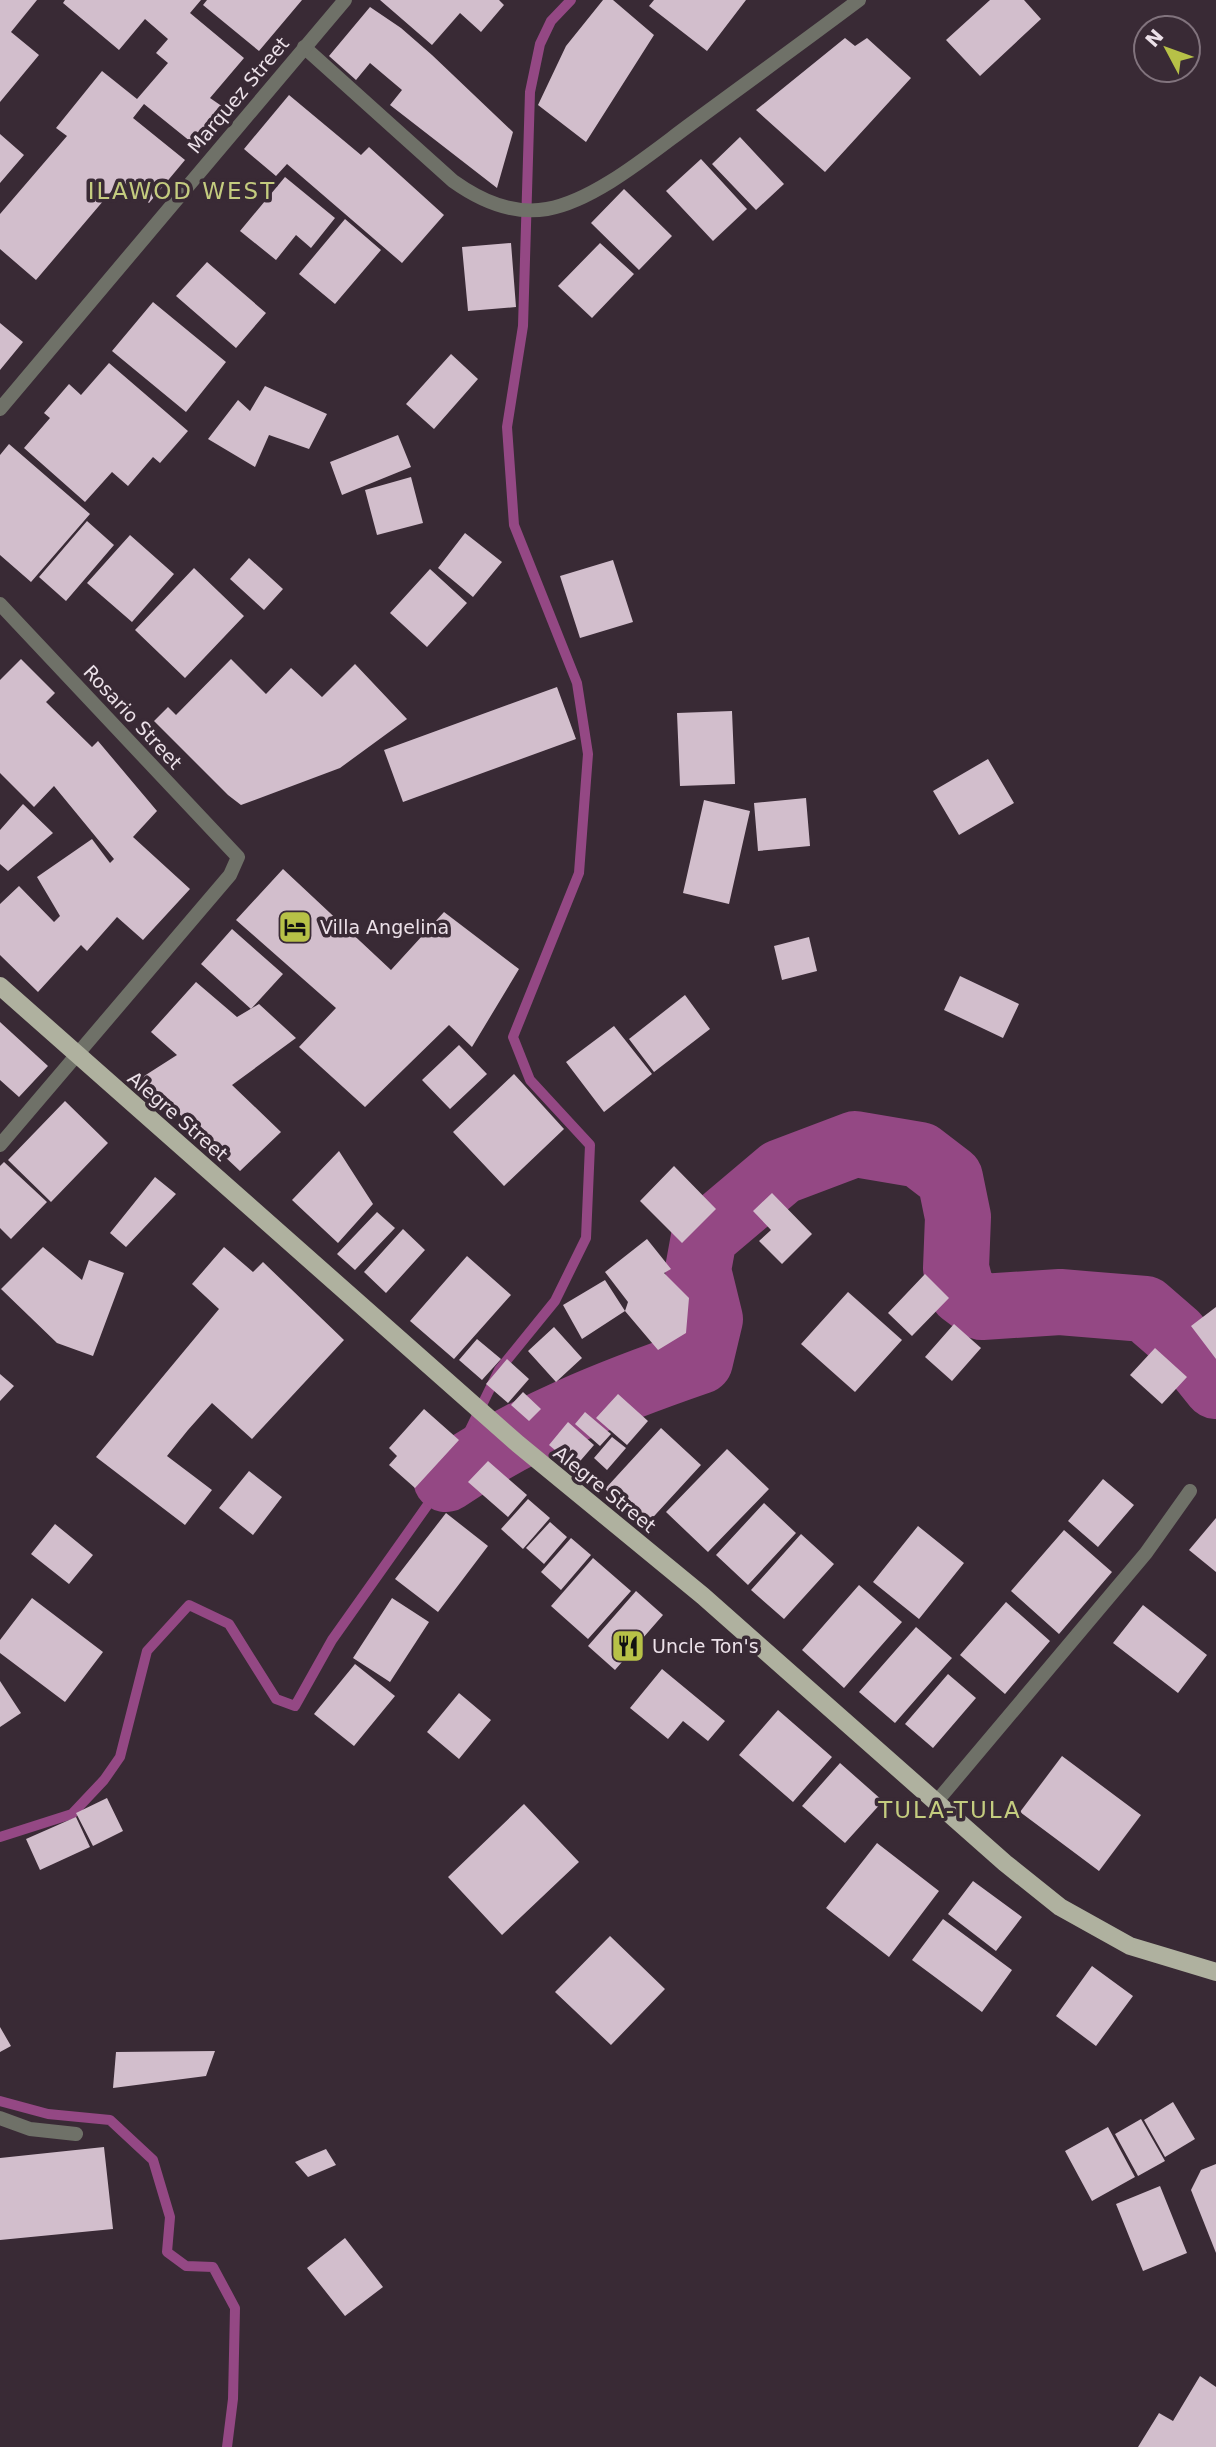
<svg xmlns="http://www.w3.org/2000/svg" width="1216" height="2447" font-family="'DejaVu Sans',sans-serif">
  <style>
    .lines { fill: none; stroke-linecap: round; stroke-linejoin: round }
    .stream { stroke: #944884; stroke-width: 10 }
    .river { stroke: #944884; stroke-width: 66 }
    .building { fill: #d2becc }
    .minor { stroke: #6f7168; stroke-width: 14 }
    .tertiary { stroke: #6f7168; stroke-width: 14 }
    .primary { stroke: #afb19f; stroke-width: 18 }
    .labels { text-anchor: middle; stroke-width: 7; stroke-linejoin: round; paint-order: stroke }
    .street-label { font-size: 19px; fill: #ece1e9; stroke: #392a35 }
    .poi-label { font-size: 19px; fill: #ece1e9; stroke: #392a35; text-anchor: start }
    .quarter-label { font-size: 23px; letter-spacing: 2px; fill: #c4cc7f; stroke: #392a35 }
  </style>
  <rect width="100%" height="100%" fill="#392a35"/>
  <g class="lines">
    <path class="stream" d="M0 1837 72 1814 104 1780 120 1757 147 1651 189 1605 229 1624 276 1699 295 1706 332 1640 446 1479 499 1370 555 1301 586 1238 590 1145 530 1080 513 1037 579 873 588 754 577 683 514 525 507 427 523 326 530 92 540 44 551 21 571 0
      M0 2101 48 2114 110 2120 153 2160 170 2217 167 2252 186 2266 213 2267 235 2308 233 2399 227 2447"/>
    <path class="river" d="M446 1479C525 1426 610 1392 700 1361L710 1319 698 1270 704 1237 781 1172 855 1144 920 1155 950 1178 958 1217 956 1268 962 1292 982 1307 1060 1302 1145 1309 1175 1335 1216 1386"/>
  </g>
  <path class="building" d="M0 0H37L11 32 39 55 0 102Z
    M65 0H201L190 13 244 58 210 98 226 109 196 146 144 104 133 118 185 160 149 203 121 180 36 280 0 249V214L67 136 56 128 102 71 137 99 168 63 156 53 168 39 145 19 119 50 63 3Z
    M207 0H302L259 51 203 5Z
    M380 0H499L504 5 481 32 460 13 432 45Z
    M603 0H613L654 35 586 142 538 105 566 46Z
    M654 0H746L707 51 649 6Z
    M990 0H1024L1041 19 980 76 946 40Z
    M370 7 401 28 432 55 513 132 497 188 390 105 402 90 370 63 356 80 329 56Z
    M845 38 855 46 867 38 911 78 825 172 756 110Z
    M289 95 361 155 369 147 444 215 402 263 287 164 276 176 244 149Z
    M0 134 24 155 0 183Z
    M740 137 784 184 756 210 712 164Z
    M701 159 747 209 713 241 666 191Z
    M285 177 335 218 311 248 296 235 276 260 240 231Z
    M624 189 672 236 639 270 591 223Z
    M345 219 381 250 335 304 299 274Z
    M511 243 516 307 468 311 462 247Z
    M600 243 634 274 592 318 558 286Z
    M207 262 266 313 236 348 176 296Z
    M153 302 226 362 186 412 112 351Z
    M0 323 23 342 0 370Z
    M451 354 478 379 434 429 406 404Z
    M109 363 188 431 160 463 153 457 128 486 112 472 85 502 24 448 50 418 44 413 69 384 81 395Z
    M265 386 327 414 309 449 269 435 255 467 208 439 238 400 250 411Z
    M398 435 411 467 342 495 330 462Z
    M9 444 90 514 31 582 0 555V455Z
    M411 477 423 523 377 535 365 490Z
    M87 521 114 545 66 601 39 577Z
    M465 533 502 562 473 597 438 568Z
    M130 535 174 574 132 622 87 583Z
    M249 558 283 589 264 610 230 579Z
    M613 560 633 622 580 638 560 576Z
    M194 568 244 616 185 678 135 630Z
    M430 569 467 603 427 647 390 613Z
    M21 659 55 693 46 702 92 747 98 741 157 811 133 837 190 889 143 940 117 917 87 951 81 945 38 992 0 955V904L19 886 54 922 60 916 37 877 92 839 110 863 114 859 54 786 34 807 0 773V680Z
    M231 659 266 694 291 668 322 697 355 664 407 719 340 768 241 805 228 795 154 721 168 707 176 715Z
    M557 687 576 739 403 802 384 750Z
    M732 711 735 784 680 786 677 713Z
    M988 759 1014 803 959 835 933 791Z
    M806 798 810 846 758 851 754 803Z
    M704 800 750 811 729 904 683 893Z
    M23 804 53 833 8 871 0 864V830Z
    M283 869 391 970 444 912 519 969 472 1047 449 1025 365 1107 299 1047 336 1008 236 920Z
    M232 929 283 974 251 1009 201 964Z
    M809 937 817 971 782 980 774 946Z
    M960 976 1019 1004 1003 1038 944 1010Z
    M196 982 237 1017 259 1004 296 1038 232 1085 281 1132 240 1171 141 1078 177 1055 151 1032Z
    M685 995 710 1029 654 1072 629 1039Z
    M0 1022 48 1066 19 1097 0 1080Z
    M614 1026 652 1074 604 1112 566 1062Z
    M459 1045 487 1074 450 1109 422 1080Z
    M514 1074 564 1129 504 1186 453 1132Z
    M65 1101 108 1143 51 1202 8 1160Z
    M339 1151 373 1204 338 1243 292 1200Z
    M4 1162 47 1202 11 1239 0 1228V1166Z
    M674 1166 716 1209 682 1243 640 1201Z
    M155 1177 176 1194 126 1247 110 1233Z
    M772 1193 812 1234 782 1264 759 1241 771 1230 753 1211Z
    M377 1212 395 1228 355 1270 337 1254Z
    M403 1229 425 1250 386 1293 364 1272Z
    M647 1239 671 1269 664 1273 689 1298 686 1333 658 1350 625 1311 628 1302 605 1272Z
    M43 1247 82 1280 89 1260 124 1273 93 1356 57 1343 1 1289Z
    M224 1247 253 1272 263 1262 344 1340 252 1439 212 1403 188 1430 167 1456 212 1490 185 1525 96 1457 219 1309 192 1284Z
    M467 1256 511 1295 454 1359 410 1321Z
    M925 1274 949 1298 912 1336 888 1313Z
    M605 1280 625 1311 582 1339 563 1305Z
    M848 1292 902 1340 855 1392 801 1344Z
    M1216 1307V1359L1191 1326Z
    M954 1324 981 1348 952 1381 925 1357Z
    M554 1327 582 1358 556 1382 528 1351Z
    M477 1339 501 1359 482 1380 459 1360Z
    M1155 1348 1187 1377 1162 1404 1130 1375Z
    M507 1359 529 1379 508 1403 486 1384Z
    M0 1374 14 1386 0 1401Z
    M523 1392 541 1409 529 1421 511 1405Z
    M618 1394 648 1421 627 1445 596 1418Z
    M424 1409 459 1440 415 1488 389 1465 397 1456 389 1448Z
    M585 1412 611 1434 600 1446 575 1424Z
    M568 1422 594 1445 575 1467 549 1445Z
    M661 1428 701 1465 645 1526 605 1489Z
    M612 1437 626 1448 607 1470 594 1458Z
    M727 1449 769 1489 708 1552 666 1512Z
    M488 1461 527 1495 508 1517 468 1482Z
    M249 1471 282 1497 253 1535 219 1508Z
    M1103 1479 1134 1505 1098 1547 1068 1521Z
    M528 1499 550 1518 523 1549 501 1529Z
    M764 1503 796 1533 748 1585 716 1555Z
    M446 1513 488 1546 438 1612 395 1579Z
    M1216 1518V1572L1189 1550Z
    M550 1522 567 1537 544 1564 526 1548Z
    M55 1524 93 1555 69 1584 31 1554Z
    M918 1526 964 1563 919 1619 873 1582Z
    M1064 1530 1112 1572 1059 1634 1011 1591Z
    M801 1534 834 1564 784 1619 751 1590Z
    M571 1538 591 1555 561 1590 541 1572Z
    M593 1558 631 1591 588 1639 551 1606Z
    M859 1585 902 1622 844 1688 802 1650Z
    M636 1591 663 1615 615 1670 588 1646Z
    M32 1598 103 1652 65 1702 0 1653V1640Z
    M392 1598 429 1622 390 1682 353 1658Z
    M1006 1602 1050 1641 1005 1694 960 1655Z
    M1143 1605 1207 1655 1178 1693 1113 1643Z
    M916 1627 952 1658 895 1723 859 1692Z
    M355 1664 395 1696 354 1746 314 1714Z
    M662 1669 725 1721 708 1741 683 1721 668 1739 630 1708Z
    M948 1674 976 1698 933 1748 905 1724Z
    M0 1681 21 1713 0 1727Z
    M459 1693 491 1720 459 1759 427 1732Z
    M778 1710 832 1757 793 1802 739 1755Z
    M1062 1756 1141 1815 1099 1871 1020 1812Z
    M840 1763 883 1801 845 1843 802 1806Z
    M107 1798 123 1831 93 1846 76 1813Z
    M524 1804 579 1862 502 1935 448 1877Z
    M76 1817 90 1847 40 1870 26 1839Z
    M877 1843 939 1891 889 1957 826 1908Z
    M973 1881 1022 1917 996 1951 948 1914Z
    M943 1919 1012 1970 982 2012 912 1960Z
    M610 1936 665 1989 611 2045 555 1992Z
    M1092 1966 1133 1996 1096 2046 1056 2016Z
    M0 2027 11 2046 0 2052Z
    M215 2051 206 2076 113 2088 116 2052Z
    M1173 2102 1195 2139 1165 2157 1144 2120Z
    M1141 2119 1165 2161 1138 2176 1115 2134Z
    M1108 2127 1135 2177 1092 2201 1065 2151Z
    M104 2147 113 2229 0 2240V2158Z
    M326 2149 336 2165 308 2177 295 2162Z
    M1216 2164V2253L1191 2190 1201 2170Z
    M1160 2186 1187 2253 1143 2271 1116 2204Z
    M345 2238 383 2287 345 2316 307 2268Z
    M1200 2376 1216 2387V2447H1138L1159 2413 1173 2421Z"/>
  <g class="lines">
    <path class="minor" d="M304 47 453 181C481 201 512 215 547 209 594 201 650 154 688 126 745 84 803 42 859 0
      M0 604 238 857 230 875 0 1145
      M938 1800 1146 1553 1190 1491
      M0 2118 30 2129 76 2134"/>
    <path class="tertiary" d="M0 409 345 0"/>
    <path class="primary" d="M0 986 518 1444 703 1596 1005 1863 1060 1907 1130 1946 1216 1972"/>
  </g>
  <defs>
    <symbol id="hotel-square" viewBox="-11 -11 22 22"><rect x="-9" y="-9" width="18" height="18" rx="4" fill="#b7c147" stroke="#392a35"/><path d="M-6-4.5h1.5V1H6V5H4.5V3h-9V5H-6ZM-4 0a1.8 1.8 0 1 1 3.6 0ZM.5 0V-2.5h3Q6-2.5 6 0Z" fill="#111"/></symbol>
    <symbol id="restaurant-square" viewBox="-11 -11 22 22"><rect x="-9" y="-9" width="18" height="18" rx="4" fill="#b7c147" stroke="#392a35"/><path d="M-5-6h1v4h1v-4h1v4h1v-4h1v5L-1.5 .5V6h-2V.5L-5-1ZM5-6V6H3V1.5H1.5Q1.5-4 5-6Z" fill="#111"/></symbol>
  </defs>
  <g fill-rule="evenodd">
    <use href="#hotel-square" x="276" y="908" width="38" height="38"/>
    <use href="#restaurant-square" x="609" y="1627" width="38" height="38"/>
  </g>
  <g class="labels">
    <g class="street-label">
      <text transform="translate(238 95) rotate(-50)" y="7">Marquez Street</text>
      <text transform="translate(133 717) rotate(47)" y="7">Rosario Street</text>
      <text transform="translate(178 1116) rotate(41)" y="7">Alegre Street</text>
      <text transform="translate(605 1489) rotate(39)" y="7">Alegre Street</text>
    </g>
    <g class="poi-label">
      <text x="320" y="934">Villa Angelina</text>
      <text x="652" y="1653">Uncle Ton's</text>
    </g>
    <g class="quarter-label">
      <text x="182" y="199">ILAWOD WEST</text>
      <text x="950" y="1818">TULA-TULA</text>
    </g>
  </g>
  <g transform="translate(1167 49) rotate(311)"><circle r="33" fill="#392a35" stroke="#81737d" stroke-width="2"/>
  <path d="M0-5L12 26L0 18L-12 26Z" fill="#b7c147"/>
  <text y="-10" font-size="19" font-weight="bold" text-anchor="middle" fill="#ece1e9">N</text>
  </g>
</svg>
